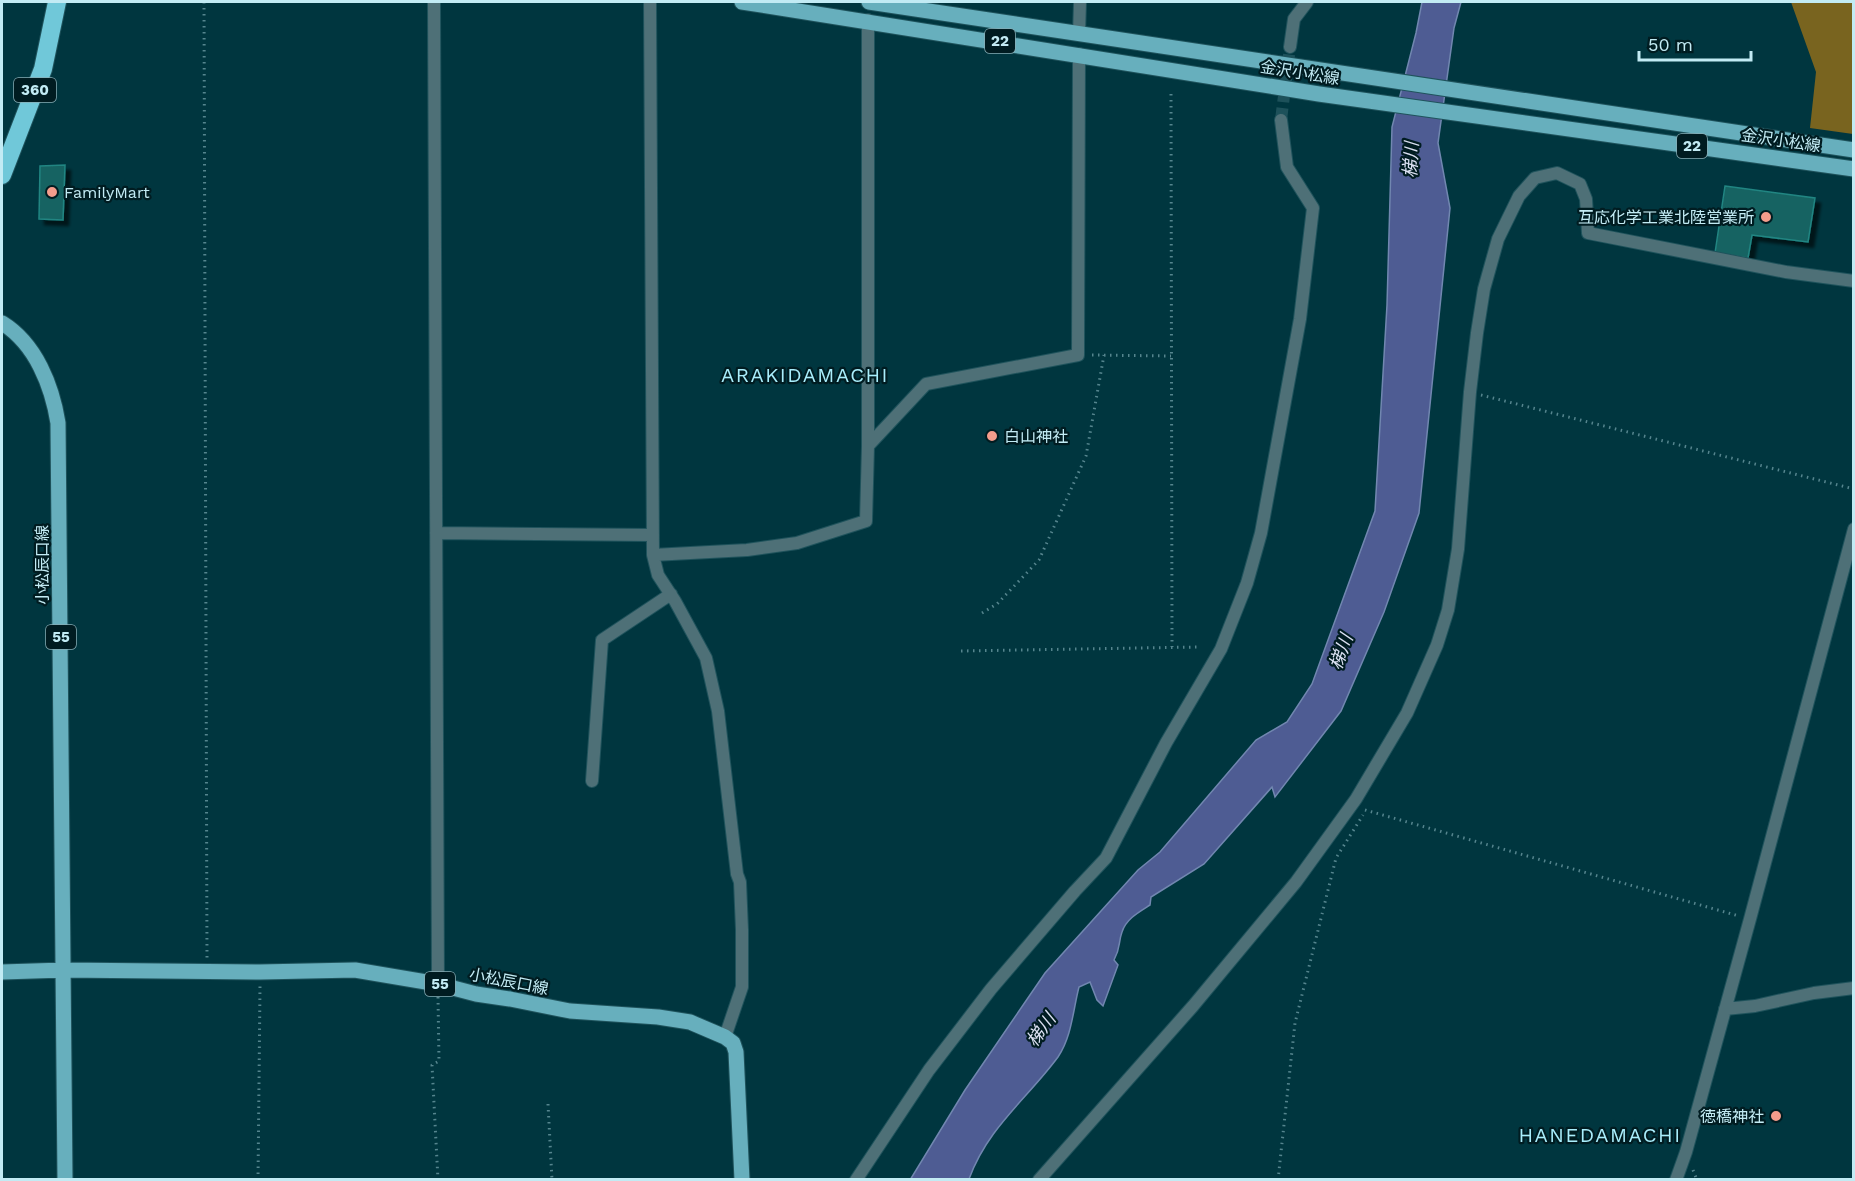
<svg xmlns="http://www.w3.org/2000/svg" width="1855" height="1181" font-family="'Work Sans','Noto Sans JP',sans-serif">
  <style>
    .forest { fill: #79641f }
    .water { fill: #4e5c93; stroke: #7187b0; stroke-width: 1.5 }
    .building { fill: #186462; stroke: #208582; stroke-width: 1.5; filter: url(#shadow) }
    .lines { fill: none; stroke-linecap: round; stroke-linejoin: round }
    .street-tunnel { stroke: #1d515a; stroke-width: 12; stroke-dasharray: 12 6; stroke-linecap: butt }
    .street-casing { stroke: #1f535c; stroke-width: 14 }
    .primary-casing { stroke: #1f535c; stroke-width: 17 }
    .highway-casing { stroke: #1f535c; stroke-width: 20 }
    .path { stroke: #55858e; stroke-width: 3; stroke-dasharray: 1.5 4.5; stroke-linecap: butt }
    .street { stroke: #4e7077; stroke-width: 12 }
    .primary { stroke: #67afbd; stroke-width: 15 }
    .highway { stroke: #70c8d9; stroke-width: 18 }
    .poi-dot { fill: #f49d8c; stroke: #001c21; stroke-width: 2 }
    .labels { text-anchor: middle; stroke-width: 4.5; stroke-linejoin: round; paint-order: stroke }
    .shield { fill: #001c21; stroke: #88adb5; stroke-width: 1.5 }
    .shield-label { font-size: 15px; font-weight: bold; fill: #c2ebf4 }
    .street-label { font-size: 16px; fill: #c2ebf4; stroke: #001c21 }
    .poi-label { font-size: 16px; fill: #c2ebf4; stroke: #001c21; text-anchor: start }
    .water-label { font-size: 18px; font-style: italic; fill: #dbe1f2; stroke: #001c21 }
    .quarter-label { font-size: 20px; letter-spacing: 1.5px; fill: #a9eefc; stroke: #001c21 }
  </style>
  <defs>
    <filter id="shadow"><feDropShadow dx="5.5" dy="5.5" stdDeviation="1.5" flood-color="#0009"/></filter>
  </defs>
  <rect width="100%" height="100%" fill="#00363f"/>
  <path class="forest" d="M1791 2H1853V134L1810 128 1816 72Z"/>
  <path class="water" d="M1422 2H1461L1454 28 1438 143 1450 208 1419 513 1384 612 1341 711 1275 797 1272 787 1204 864 1151 897 1150 905C1139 912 1126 919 1122 932 1118 943 1121 947 1114 960L1118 965 1103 1006 1097 1000 1090 982 1079 987C1073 1010 1072 1036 1058 1057 1027 1099 988 1127 969 1179L910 1180 965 1090 1045 973 1138 870 1160 852 1256 740 1287 722 1312 684 1375 511 1387 305 1392 127 1416 33Z"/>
  <path class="building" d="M65 165 63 220 39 219 40 166Z
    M1725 186 1815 198 1808 242 1752 235 1748 258 1715 253Z"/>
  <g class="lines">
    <path class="street-tunnel" d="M1281 120 1290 47"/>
    <defs>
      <path id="street" d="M434 2 438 984
        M650 2 653 555 658 575 675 601 706 658 718 711 737 874 740 882 742 930V987L725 1037
        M1079 34 1080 2
        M1290 47 1294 19 1307 2
        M868 446 926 384 1078 355 1079 54
        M436 533 653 535
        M653 555 747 550 797 543 866 521 868 446V20
        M592 781 602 640 671 594
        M1725 1009 1755 1006 1814 993 1854 988
        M856 1180 929 1070 991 989 1075 891 1106 858 1166 743 1221 649 1247 583 1261 533 1300 319 1313 208 1287 167 1281 120
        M1039 1180 1193 1006 1296 882 1356 799 1407 713 1437 645 1448 610 1458 549 1470 392 1477 333 1484 289 1498 239 1519 196 1535 178 1557 173 1580 184 1586 199 1588 233 1786 272 1854 281
        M1676 1180 1686 1152 1750 919 1854 529"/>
      <path id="primary" d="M742 2 1319 94 1854 169
        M869 2 1854 150
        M2 323C36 344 52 386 58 423L65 1180
        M2 972 64 970 260 972 355 970 438 984 476 994 510 999 570 1011 658 1017 690 1022 725 1037 733 1043 736 1052 742 1180"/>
      <path id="highway" d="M2 175 43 69 57 2"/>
    </defs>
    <use href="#street" class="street-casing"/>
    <use href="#primary" class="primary-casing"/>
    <use href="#highway" class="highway-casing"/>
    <path class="path" d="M204 2 207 958
      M1171 94 1172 647
      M1092 355 1171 356
      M1481 395 1854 489
      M982 613 997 604 1039 560 1086 456 1104 355
      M961 651 1199 647
      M1365 810 1739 916
      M438 997 439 1061 432 1065 438 1180
      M548 1104 552 1180
      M1693 1170 1697 1180
      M258 1180 260 986
      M1278 1180 1295 1023 1336 858 1363 815"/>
    <use href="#street" class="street"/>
    <use href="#primary" class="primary"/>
    <use href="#highway" class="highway"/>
  </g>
  <g class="poi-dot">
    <circle cx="52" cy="192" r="6"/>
    <circle cx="1766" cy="217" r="6"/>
    <circle cx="992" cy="436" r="6"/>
    <circle cx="1776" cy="1116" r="6"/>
  </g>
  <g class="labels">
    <g class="shield">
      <rect x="985" y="29" width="30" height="24" rx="4.5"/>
      <rect x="14" y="78" width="42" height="24" rx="4.5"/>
      <rect x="1677" y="134" width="30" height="24" rx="4.5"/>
      <rect x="46" y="625" width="30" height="24" rx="4.5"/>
      <rect x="425" y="972" width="30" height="24" rx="4.5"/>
    </g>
    <g class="shield-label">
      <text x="1000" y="46">22</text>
      <text x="35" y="95">360</text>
      <text x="1692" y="151">22</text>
      <text x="61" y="642">55</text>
      <text x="440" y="989">55</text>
    </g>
    <g class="street-label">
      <text transform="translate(1300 72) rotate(9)" y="6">金沢小松線</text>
      <text transform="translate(1781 140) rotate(8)" y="6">金沢小松線</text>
      <text transform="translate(42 565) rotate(-90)" y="6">小松辰口線</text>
      <text transform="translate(509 981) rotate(11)" y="6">小松辰口線</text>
    </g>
    <g class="poi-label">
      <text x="64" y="198">FamilyMart</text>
      <text x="1754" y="223" text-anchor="end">互応化学工業北陸営業所</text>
      <text x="1004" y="442">白山神社</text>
      <text x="1764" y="1122" text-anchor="end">徳橋神社</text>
    </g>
    <g class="water-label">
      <text transform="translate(1411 160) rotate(-87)" y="6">梯川</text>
      <text transform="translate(1341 652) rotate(-70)" y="6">梯川</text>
      <text transform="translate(1041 1030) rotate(-54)" y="6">梯川</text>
    </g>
    <g class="quarter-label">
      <text x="805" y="382">ARAKIDAMACHI</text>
      <text x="1600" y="1142">HANEDAMACHI</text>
    </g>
  </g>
  <rect width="1855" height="1181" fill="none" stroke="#c2ebf4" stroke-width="6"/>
  <path d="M1639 51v9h112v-9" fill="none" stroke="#c2ebf4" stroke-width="3"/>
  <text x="1648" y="51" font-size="18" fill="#c2ebf4" stroke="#001c21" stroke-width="4.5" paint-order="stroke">50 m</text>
</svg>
